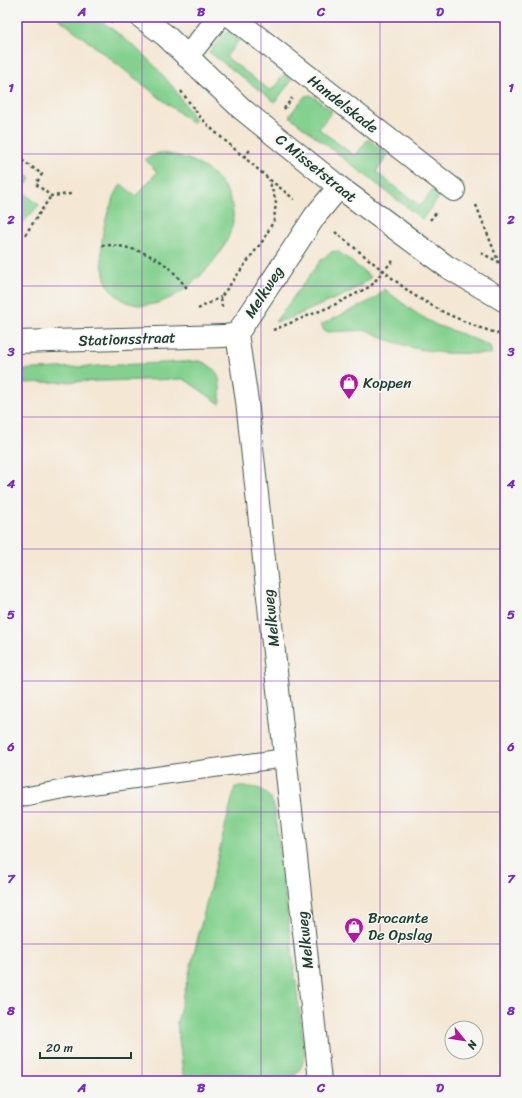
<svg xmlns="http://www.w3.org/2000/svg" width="522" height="1098" font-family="Sriracha,sans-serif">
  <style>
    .green { fill: #84d18f; stroke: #528762 }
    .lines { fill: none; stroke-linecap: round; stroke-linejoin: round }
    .lane-casing { stroke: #3f564c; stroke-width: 20 }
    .street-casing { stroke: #3f564c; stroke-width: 24 }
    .secondary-casing { stroke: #3f564c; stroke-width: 24 }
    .path { stroke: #3f564c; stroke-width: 2.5; stroke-dasharray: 3 3; stroke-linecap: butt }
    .lane { stroke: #fff; stroke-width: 18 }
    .street { stroke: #fff; stroke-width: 22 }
    .secondary { stroke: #fff; stroke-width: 22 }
    .grid { fill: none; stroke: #7b2cbf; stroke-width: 1; stroke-opacity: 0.55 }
    .labels { text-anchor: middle; stroke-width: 3; stroke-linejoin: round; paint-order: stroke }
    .street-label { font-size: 15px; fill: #1f3d34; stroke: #f6f6f2 }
    .poi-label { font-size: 15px; fill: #1f3d34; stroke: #f6f6f2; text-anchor: start }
    .neatline { fill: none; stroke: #7b2cbf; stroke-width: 1.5 }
    .grid-label { font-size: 13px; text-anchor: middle; font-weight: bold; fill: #7b2cbf }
  </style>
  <rect width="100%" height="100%" fill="#f6f6f2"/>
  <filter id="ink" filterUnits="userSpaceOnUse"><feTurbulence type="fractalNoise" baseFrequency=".025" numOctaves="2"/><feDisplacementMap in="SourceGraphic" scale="8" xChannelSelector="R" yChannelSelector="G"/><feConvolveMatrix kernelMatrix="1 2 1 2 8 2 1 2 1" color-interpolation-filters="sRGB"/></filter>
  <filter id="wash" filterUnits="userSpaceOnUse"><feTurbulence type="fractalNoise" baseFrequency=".012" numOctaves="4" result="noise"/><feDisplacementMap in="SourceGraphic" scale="16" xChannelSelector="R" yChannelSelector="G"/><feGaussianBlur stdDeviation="0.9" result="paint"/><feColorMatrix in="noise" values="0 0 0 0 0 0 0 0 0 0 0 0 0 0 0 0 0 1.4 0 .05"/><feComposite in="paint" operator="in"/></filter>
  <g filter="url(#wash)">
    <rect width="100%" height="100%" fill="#f4e7d4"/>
    <path class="green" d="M57 17H97L135 47 154 65 173 87 195 120 192 123Z
      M229 31 240 39 226 57 271 91 284 74 292 80 275 102 209 52 223 35Z
      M311 95 332 111 319 129 355 156 368 139 388 155 376 172 420 206 433 190 440 196 422 219 289 116 305 96Z
      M159 153C183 155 198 161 216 177 230 190 237 212 231 230 220 265 163 323 123 300 113 294 106 286 104 274 97 244 105 211 121 184L136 196 157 172 145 159Z
      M17 167 31 178 22 191 39 205 17 229Z
      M333 251 339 252 371 277C355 292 336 298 316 307 301 313 292 319 275 322L321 260Z
      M384 289 413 311 436 325 462 334 490 346 492 354 442 353 414 348 388 340 367 330 325 332 321 325 374 299Z
      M200 361C223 370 220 382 220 404L184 379 17 383V370Z
      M235 787C255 787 266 785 274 806L305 1056C300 1073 297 1075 281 1081H184L177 1022Z"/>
  </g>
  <g filter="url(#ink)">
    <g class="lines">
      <defs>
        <path id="lane" d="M17 798 70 788 285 758"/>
        <path id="street" d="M232 17 454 190
          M187 57 219 17
          M17 342 224 336 237 334
          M320 1081 247 401 237 334 315 216 339 187"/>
        <path id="secondary" d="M141 17 166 36 242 109 339 187 446 266 505 301"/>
      </defs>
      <use href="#lane" class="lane-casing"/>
      <use href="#street" class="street-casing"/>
      <use href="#secondary" class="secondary-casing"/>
      <path class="path" d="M106 17 115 24
        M181 91 200 117 214 131 269 179 294 199
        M284 109 292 98
        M17 157 42 174 36 184 51 196 71 194
        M244 157 250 150
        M476 205 499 263
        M430 220 437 212
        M335 232 412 294 445 313 475 326 505 336
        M25 235 51 196
        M102 245C122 244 152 253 168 267 175 273 181 281 187 288
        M481 253 505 265
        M222 307 221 297 264 239 274 220 276 201 269 180
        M198 309 221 297
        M273 330 332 306 371 286 383 271 393 261"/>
      <use href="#lane" class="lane"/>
      <use href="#street" class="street"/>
      <use href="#secondary" class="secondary"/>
    </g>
  </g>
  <path class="grid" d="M142 17V1081M261 17V1081M380 17V1081M17 154H505M17 286H505M17 417H505M17 549H505M17 681H505M17 812H505M17 944H505"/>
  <defs>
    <symbol id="shop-pin" viewBox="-11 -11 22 30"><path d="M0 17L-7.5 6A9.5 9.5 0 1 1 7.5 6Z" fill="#b5179e" stroke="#f6f6f2"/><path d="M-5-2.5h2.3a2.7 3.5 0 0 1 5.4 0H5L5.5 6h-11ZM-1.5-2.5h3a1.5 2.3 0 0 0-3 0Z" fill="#fff"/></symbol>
  </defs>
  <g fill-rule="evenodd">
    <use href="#shop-pin" x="338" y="372" width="22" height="30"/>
    <use href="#shop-pin" x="343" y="916" width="22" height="30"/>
  </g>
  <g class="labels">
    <g class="street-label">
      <text transform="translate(343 104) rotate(38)" y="5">Handelskade</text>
      <text transform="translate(316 168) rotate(39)" y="5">C Missetstraat</text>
      <text transform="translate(264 292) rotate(-57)" y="5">Melkweg</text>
      <text transform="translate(127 339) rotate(-2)" y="5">Stationsstraat</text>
      <text transform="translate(271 618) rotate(-96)" y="5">Melkweg</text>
      <text transform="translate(305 940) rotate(-96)" y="5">Melkweg</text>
    </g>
    <g class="poi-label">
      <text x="363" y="388">Koppen</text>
      <text x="368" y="923">Brocante<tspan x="368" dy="17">De Opslag</tspan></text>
    </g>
  </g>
  <rect width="522" height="1098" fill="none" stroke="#f6f6f2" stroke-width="44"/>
  <g transform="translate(464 1040) rotate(120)"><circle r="19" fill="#f6f6f2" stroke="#a0aca6"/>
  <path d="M0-3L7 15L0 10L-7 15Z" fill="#b5179e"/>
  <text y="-6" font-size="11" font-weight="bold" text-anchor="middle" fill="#1f3d34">N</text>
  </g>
  <path d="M40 1052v6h91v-6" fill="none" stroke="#1f3d34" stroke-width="2"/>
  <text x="46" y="1052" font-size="12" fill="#1f3d34" stroke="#f6f6f2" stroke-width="3" paint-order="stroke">20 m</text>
  <rect x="22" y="22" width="478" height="1054" class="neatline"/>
  <g class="grid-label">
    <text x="82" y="16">A</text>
    <text x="201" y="16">B</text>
    <text x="321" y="16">C</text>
    <text x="440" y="16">D</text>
    <text x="11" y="92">1</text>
    <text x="511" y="92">1</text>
    <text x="11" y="224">2</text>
    <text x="511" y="224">2</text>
    <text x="11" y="356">3</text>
    <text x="511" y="356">3</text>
    <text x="11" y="488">4</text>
    <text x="511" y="488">4</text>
    <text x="11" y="619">5</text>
    <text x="511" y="619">5</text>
    <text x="11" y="751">6</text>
    <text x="511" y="751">6</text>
    <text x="11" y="883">7</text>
    <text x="511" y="883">7</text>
    <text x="11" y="1015">8</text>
    <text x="511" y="1015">8</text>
    <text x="82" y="1092">A</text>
    <text x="201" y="1092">B</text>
    <text x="321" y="1092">C</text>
    <text x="440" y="1092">D</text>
  </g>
</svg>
